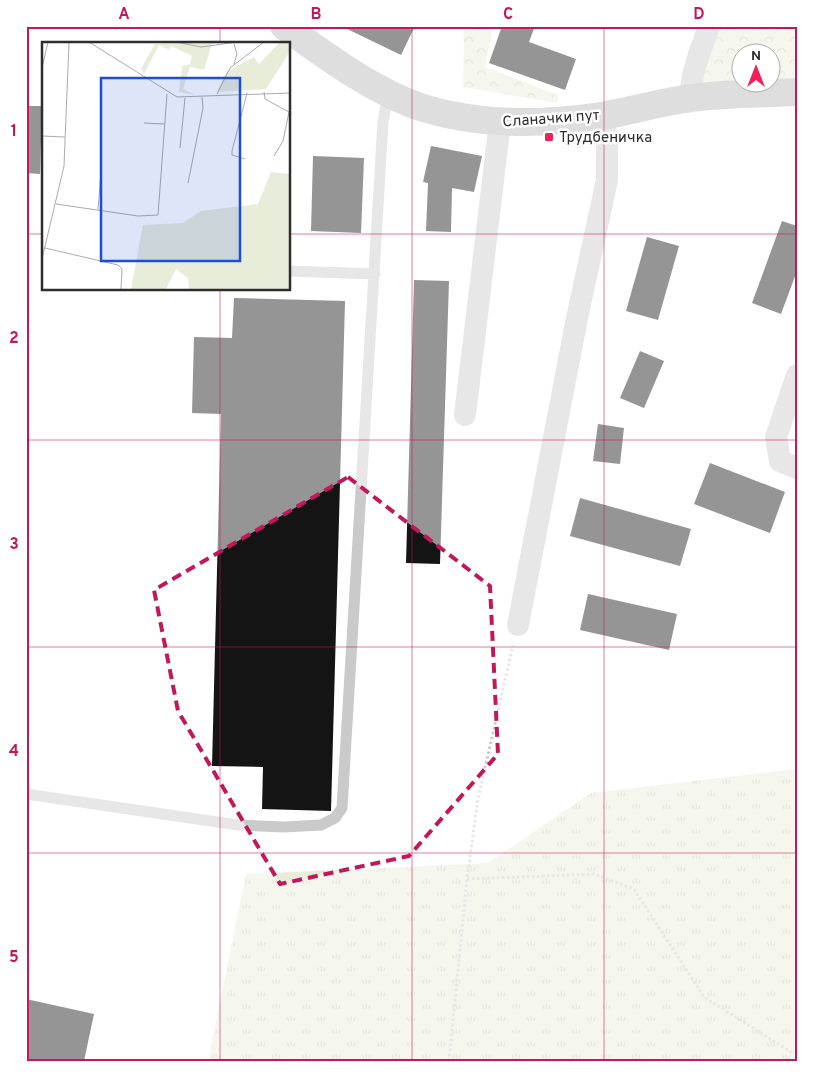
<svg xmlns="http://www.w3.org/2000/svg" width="823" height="1087" font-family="Overpass,sans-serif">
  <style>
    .grass { fill: url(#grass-tufts) }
    .forest { fill: url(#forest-crowns) }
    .building { fill: #141414 }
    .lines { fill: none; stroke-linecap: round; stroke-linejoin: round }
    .path { stroke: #cacaca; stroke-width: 3; stroke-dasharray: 2.5 2.5; stroke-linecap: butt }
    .lane { stroke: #cacaca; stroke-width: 11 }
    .street { stroke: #cacaca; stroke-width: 22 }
    .secondary { stroke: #b7b7b7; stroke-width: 28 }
    .marked { fill: none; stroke: #c2185b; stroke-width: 4; stroke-dasharray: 10 6; stroke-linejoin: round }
    .grid { fill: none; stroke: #c2185b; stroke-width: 1; stroke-opacity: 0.55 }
    .poi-dot { fill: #f61e59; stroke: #fff; stroke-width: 2 }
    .labels { text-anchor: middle; stroke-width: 5; stroke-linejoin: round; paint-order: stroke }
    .street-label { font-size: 15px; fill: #2d2d2d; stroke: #fff }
    .poi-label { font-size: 15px; fill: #2d2d2d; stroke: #fff; text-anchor: start }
    .inset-road { fill: none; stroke: #ababab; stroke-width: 1 }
    .view { fill: #1d4ed8; fill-opacity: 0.15; stroke: #1d4ed8; stroke-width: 2.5 }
    .inset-edge { fill: none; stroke: #2d2d2d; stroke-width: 2.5 }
    .neatline { fill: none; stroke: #c2185b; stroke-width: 2 }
    .grid-label { font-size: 16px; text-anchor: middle; font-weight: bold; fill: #c2185b }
  </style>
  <defs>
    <pattern id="grass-tufts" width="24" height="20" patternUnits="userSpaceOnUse" patternTransform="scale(1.25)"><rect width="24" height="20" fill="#e8edd9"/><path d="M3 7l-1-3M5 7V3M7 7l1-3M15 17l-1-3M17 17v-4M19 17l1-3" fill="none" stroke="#c7ccbb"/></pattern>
    <pattern id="forest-crowns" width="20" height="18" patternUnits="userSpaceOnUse" patternTransform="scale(1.25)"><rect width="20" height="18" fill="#e8edd9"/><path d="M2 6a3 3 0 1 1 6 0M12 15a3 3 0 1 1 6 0" fill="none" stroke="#c7ccbb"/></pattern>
  </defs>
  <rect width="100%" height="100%" fill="#fff"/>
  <path class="grass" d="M797 769V1061H208L246 874 488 863 591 793Z"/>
  <path class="forest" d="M464 26H493L485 67 558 95 557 103 463 87Z
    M709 26H797V79L771 81 770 52H740V82L691 86Z"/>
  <path class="building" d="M341 26H415L401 55Z
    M502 26H535L529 42 576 59 565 90 489 63Z
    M26 106H42L40 174 26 173Z
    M431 146 482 156 474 192 452 188 451 232 426 231 428 183 423 182Z
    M313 156 364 158 361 233 311 231Z
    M782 221 797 226V271L781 314 752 303Z
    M647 237 679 246 658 320 626 311Z
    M414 280 449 281 440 564 406 563Z
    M234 298 345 301 331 811 262 809 263 767 212 766 221 414 192 413 194 337 232 338Z
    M640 351 664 361 644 408 620 398Z
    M598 424 624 428 620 464 593 461Z
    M710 463 785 492 770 533 694 504Z
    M580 498 691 529 680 566 570 536Z
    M588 594 677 614 669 650 580 630Z
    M26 999 94 1014 84 1061H26Z"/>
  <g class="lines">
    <path class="path" d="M467 879 594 874 634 889 704 997 791 1052 797 1053
      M449 1061 467 879 478 799 513 645"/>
    <path class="lane" d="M289 271 375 274
      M26 794 238 825 284 827 321 825 335 818 342 808 383 122 388 94"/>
    <path class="street" d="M691 98C690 73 701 50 709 26
      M797 375 776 437 780 461 797 468
      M465 415 500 122
      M518 625 577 318 607 180V138L602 116"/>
    <path class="secondary" d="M284 26C325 55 370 89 417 106 477 126 540 125 601 116 627 112 653 104 679 100 717 93 758 94 797 92"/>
  </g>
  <path d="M0 0H823V1087H0ZM348 477 490 586 498 754 409 856 280 884 178 711 154 590Z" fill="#fff" fill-opacity=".55" fill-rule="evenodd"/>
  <path class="marked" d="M348 477 490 586 498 754 409 856 280 884 178 711 154 590Z"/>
  <path class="grid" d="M220 26V44M412 26V1061M604 26V1061M26 234H44M289 234H797M220 289V1061M26 440H797M26 647H797M26 853H797"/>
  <rect class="poi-dot" x="544" y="132" width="10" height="10" rx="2.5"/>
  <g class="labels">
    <g class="street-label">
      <text transform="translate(551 118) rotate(-4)" y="5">Сланачки пут</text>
    </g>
    <g class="poi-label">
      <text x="559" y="142">Трудбеничка</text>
    </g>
  </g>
  <g transform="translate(42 42)">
    <rect width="248" height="248" fill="#fff"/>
    <path d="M229 130 247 132V247H147L146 236 134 227 124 247H89L101 183 141 181 159 169 216 162Z" fill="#e8edd9"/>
    <path d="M176 0 170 2 162 28 148 25 141 47 153 53 137 50 140 24 148 22 150 14 129 4 127 8 117 3 102 32 99 27 113 2ZM238 0H247V11L224 47 175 50 184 30 212 15 217 22Z" fill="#e8edd9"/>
    <path class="inset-road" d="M47 0 135 55 248 51M90 0H118M134 0 159 5 195 0M192 22 195 12 192 2M0 26 6 0M222 50 223 57 247 70 241 99 232 114M175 52 188 26 222 0M102 81 122 82M0 94 23 95M138 106 143 56M203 117 190 113V109L205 51M146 141 161 66 160 55M14 162 96 174 116 173 125 52M56 168 59 129M3 206 76 223 80 227 79 247M0 217 22 124 27 1"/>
    <path class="view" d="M59 36H198V219H59Z"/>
    <rect width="248" height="248" class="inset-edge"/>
  </g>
  <rect width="823" height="1087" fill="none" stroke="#ffffff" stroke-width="55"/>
  <g transform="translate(756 68)"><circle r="24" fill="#ffffff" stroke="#ababab"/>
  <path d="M0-4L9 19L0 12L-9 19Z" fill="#f61e59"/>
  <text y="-8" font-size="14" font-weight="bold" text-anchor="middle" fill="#2d2d2d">N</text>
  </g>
  <rect x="28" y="28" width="768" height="1032" class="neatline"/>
  <g class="grid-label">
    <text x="124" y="19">A</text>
    <text x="316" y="19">B</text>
    <text x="508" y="19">C</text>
    <text x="699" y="19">D</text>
    <text x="14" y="136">1</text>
    <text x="14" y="343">2</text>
    <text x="14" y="549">3</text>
    <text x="14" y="756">4</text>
    <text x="14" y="962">5</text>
  </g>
</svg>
